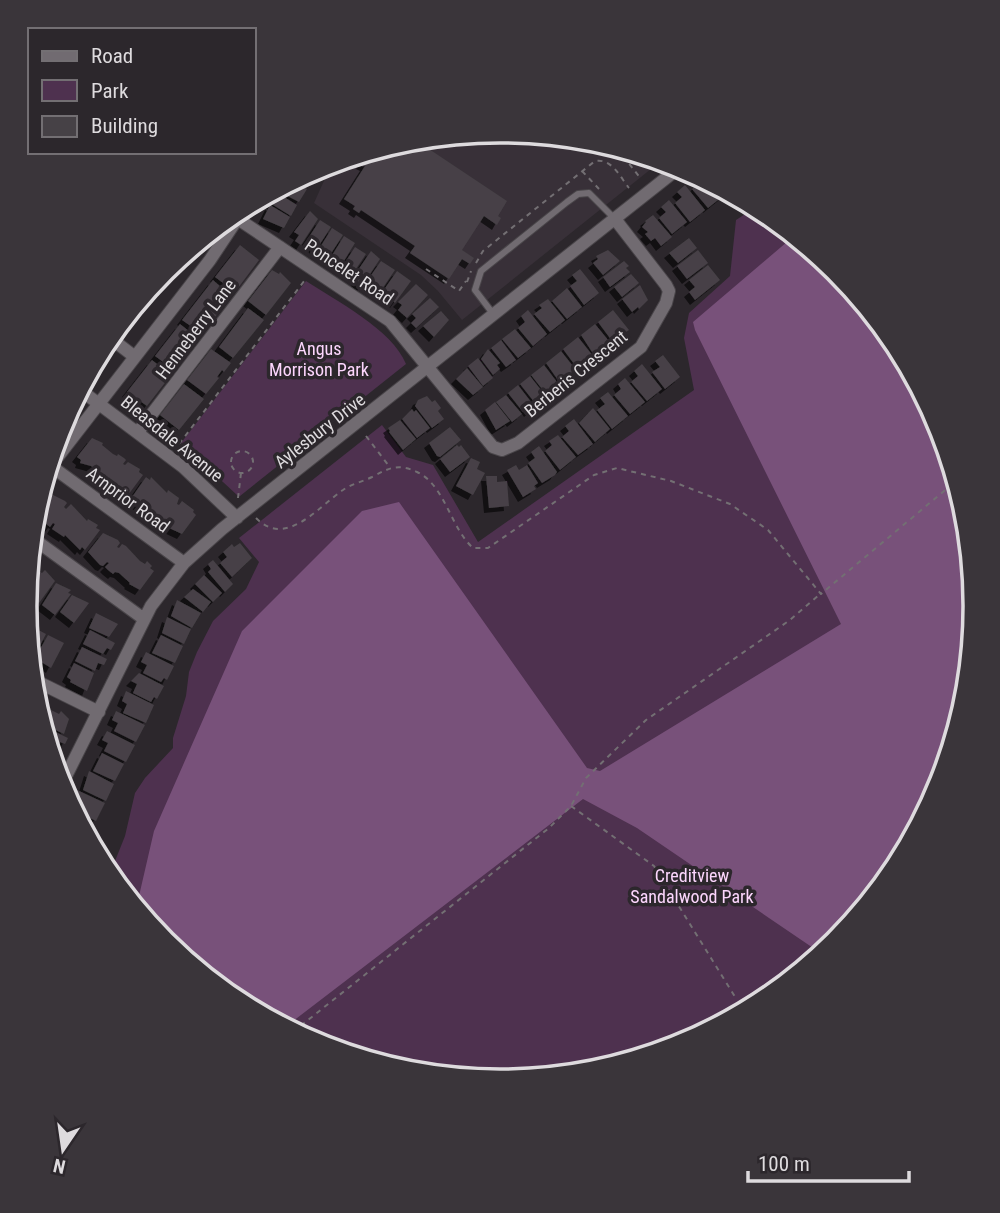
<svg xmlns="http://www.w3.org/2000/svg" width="1000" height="1213" font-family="'Roboto Condensed',sans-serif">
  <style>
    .built { fill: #383038 }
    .green { fill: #4e314f }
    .forest { fill: #78517a }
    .building { fill: #464146; filter: url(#shadow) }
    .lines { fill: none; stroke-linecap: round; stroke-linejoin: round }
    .lane-casing { stroke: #494549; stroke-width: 8 }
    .street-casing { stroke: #494549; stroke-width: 14 }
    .path { stroke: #736f73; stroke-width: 2; stroke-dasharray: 5 5; stroke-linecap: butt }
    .lane { stroke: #716b71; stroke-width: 6 }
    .street { stroke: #716b71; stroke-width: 12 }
    .labels { text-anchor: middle; stroke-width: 7; stroke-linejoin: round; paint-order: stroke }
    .street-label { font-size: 18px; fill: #dedbde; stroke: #2c272c }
    .park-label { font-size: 18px; fill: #fcd6fd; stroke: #2c272c }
    .rim { fill: none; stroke: #dedbde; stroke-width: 3.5 }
  </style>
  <defs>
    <filter id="shadow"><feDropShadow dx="-5" dy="5" stdDeviation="0" flood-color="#0009"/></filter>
  </defs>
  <rect width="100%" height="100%" fill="#2c272c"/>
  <path class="built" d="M500 131 593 140 639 154 651 169 462 320 438 291 421 275 314 203 332 163 408 140Z"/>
  <path class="green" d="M756 207 837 271 896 343 939 425 966 514 975 606 966 700 939 789 895 871 836 943 764 1002 682 1046 592 1073 500 1082 407 1073 318 1046 235 1002 163 942 109 876 125 836 135 793 145 778 173 748V738L186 696 189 672 197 652 213 621 246 589 259 562 239 538 382 425 406 457 433 465 478 542 694 390 684 338 689 313 730 276 736 220Z
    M306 281C336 301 392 329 406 364L240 496 237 495 181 443Z"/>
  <path class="forest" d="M794 236 837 271 896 343 939 425 966 514 975 606 966 700 939 789 895 871 836 943 822 954 637 828 583 799 284 1028 235 1002 163 942 136 909 154 831 242 631 362 511 399 502 587 768 600 771 841 624 695 330 693 322Z"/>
  <path class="building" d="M414 139 507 201 498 216 501 218 497 225 484 216 462 250 474 258 470 264 462 259 449 279 410 253 415 246 361 210 359 213 353 209 355 206 344 199 365 166 361 164 364 159 368 162 376 150Z
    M313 170 315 171 308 185 296 179Z
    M698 176 712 183 723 196 708 208 692 189 699 183 695 178Z
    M293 181 307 189 299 202 278 191 280 188Z
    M685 185 705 210 690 222 675 203 682 197 677 192Z
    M276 192 297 205 291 216 270 203Z
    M669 200 687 222 672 234 659 218 666 212 661 207Z
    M270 205 290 217 284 228 263 219Z
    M310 211 318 219 301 245 295 241 299 235 294 232Z
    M653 215 672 237 661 246 655 238 651 241 645 234 648 232 642 227 646 222 645 221Z
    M320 220 331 227 316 250 307 240Z
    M332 228 343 235 328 258 319 249Z
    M344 236 355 243 342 264 331 257Z
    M689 238 697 248 678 263 669 253Z
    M240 245 259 260 235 292 215 277Z
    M355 247 366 254 352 275 346 271 348 267 344 264Z
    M608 250 620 261 603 275 593 263 598 259 596 256Z
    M698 250 708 263 687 279 677 266Z
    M371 251 380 259 362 286 356 281 360 275 356 273Z
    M381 261 395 270 380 292 367 281Z
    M624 261 629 266 626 268 630 272 610 287 603 277Z
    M170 265 175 269 166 278 161 274Z
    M708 265 720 280 695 300 689 292 695 287 689 280Z
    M580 269 599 293 584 305 570 286 577 281 572 275Z
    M272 270 279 274 280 272 291 283 266 315 248 301Z
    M397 271 411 281 395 303 383 291Z
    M631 274 639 283 622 297 614 287Z
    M159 276 169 284 165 289 162 287 159 291 151 286Z
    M213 280 231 296 202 334 182 320Z
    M416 284 428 295 407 318 398 310 402 305 398 302Z
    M640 285 648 300 639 309 638 307 632 312 622 299Z
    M150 287 156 291 148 301 142 297Z
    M567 288 582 307 567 319 552 301Z
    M141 298 147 303 137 312 133 308Z
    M430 298 439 307 416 328 411 323 416 318 412 314Z
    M548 299 565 320 550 332 534 314 542 308 539 305Z
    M248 308 264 320 233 358 219 347Z
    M131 310 140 316 132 326 123 319Z
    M528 310 547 334 533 346 518 328 525 322 521 316Z
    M613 310 629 330 612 341 598 322Z
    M441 311 449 320 434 337 423 326Z
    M123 320 128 325 121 335 115 330Z
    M180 324 199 339 174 370 155 356Z
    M595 324 613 346 604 352 602 349 594 355 581 335Z
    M515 329 531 348 518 358 502 339Z
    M578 337 597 361 589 368 585 363 577 368 563 349Z
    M501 340 516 360 506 367 491 348Z
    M104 344 114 351 99 370 93 364Z
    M211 349 231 363 224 372 222 370 217 377 219 378 206 394 187 380Z
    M488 349 500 363 497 365 500 369 493 375 481 359Z
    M561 351 576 370 570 379 568 377 560 383 546 363Z
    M663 355 680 377 665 389 652 372 660 367 655 361Z
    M478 358 493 378 483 386 468 366Z
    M152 360 171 375 147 406 140 401 138 403 127 392Z
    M642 364 662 389 647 401 631 382 638 376 634 371Z
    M544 365 557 382 555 383 558 386 546 394 531 375Z
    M467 368 483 387 473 395 456 379Z
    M530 376 545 395 535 403 520 384Z
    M625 378 645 402 630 414 614 395 621 389 618 384Z
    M184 384 204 399 179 430 160 415Z
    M518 385 535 407 529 412 527 409 523 412 508 393Z
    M608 392 628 416 612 429 597 410 605 404 600 398Z
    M506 395 522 414 512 422 496 402Z
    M427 396 432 402 435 400 441 408 438 411 444 419 432 428 415 406 418 400Z
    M495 402 510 421 496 430 485 410Z
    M593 408 610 429 595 442 579 423Z
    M412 409 414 412 416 410 430 428 417 438 402 419Z
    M574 419 593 444 578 455 562 437 569 431 565 426Z
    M400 420 416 439 403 450 389 432 390 431 388 428Z
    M450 427 461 440 440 457 437 456 429 443Z
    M558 435 576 457 560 470 545 451 552 445 549 441Z
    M92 438 103 443 102 445 113 454 117 456 118 454 124 458 126 460 123 464 125 465 128 462 140 469 139 472 143 475 128 495 124 492 121 494 113 487 112 479 109 483 100 478 102 475 91 466 80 463 81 460 77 457Z
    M457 445 459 447 461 445 470 457 450 472 440 459Z
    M539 446 557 472 555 475 542 483 528 463 535 458 531 452Z
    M471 458 480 462 477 469 485 473 473 495 456 486Z
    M516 465 519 470 527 465 538 483 534 486 536 489 523 497 507 470Z
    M486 476H497V482L507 481 509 506 489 508Z
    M146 477 150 480 151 477 167 493 168 490 179 498 177 504 179 505 182 501 194 510 193 512 196 515 182 534 167 527 165 524 168 520 166 519 161 523 151 514 152 512 133 502 135 499 132 497Z
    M49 493 65 501 67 503 64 507 66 509 71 504 87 521 88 519 98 525 96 528 100 530 85 550 82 547 80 550 65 535 64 537 52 529 55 524 53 523 50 527 37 517 38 515 35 512 42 503 40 501Z
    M103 533 118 540 120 543 117 547 119 548 122 544 126 546 140 561 145 564 147 561 152 566 150 568 154 571 140 590 129 584 130 583 119 573 115 572 113 574 108 570 105 567 109 563 107 562 103 566 100 565 88 552Z
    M240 543 252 558 232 577 220 563 227 557 223 552 232 544 234 547Z
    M213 560 233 584 225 592 208 572 211 569 208 564Z
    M45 570 55 581 39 603 26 593V591L40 572 42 573Z
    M204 575 222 593 213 602 195 584Z
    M56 583 71 590 68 593 71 594 55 615 42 605Z
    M193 589 211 602 203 612 184 597Z
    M72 595 89 603 74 623 60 612Z
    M177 600 201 613 192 628 171 616Z
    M96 613 118 624 109 637 89 628Z
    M167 617 191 629 184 644 162 633Z
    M31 626 46 634 34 657 32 656 30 660 27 634Z
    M90 630 115 643 111 650 107 648 103 654 83 644Z
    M48 635 64 643 51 668 35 658Z
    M161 635 183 646 175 663 152 653Z
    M82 647 107 659 104 665 98 663 95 671 75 661Z
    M146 652 174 666 167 680 164 678 161 682 143 673 147 665 141 662Z
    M74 663 94 673 87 691 70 682 71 680 67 677Z
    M139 673 164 686 157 699 154 697 151 702 133 693 137 684 131 681Z
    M126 691 154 705 146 723 123 713 127 704 122 701Z
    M51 710 59 714 61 711 69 719 64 734 43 724Z
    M116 711 145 725 136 742 114 731 118 723 112 720Z
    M43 726 68 738 65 744 60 742 56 750 48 746Z
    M107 731 135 745 126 762 104 751 108 743 102 740Z
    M102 753 124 764 115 781 93 771Z
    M89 771 114 784 106 801 83 790Z
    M77 790 105 803 96 821 74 810 78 802 72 799Z
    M75 815 92 821 90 825 94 827 89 841Z"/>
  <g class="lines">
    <defs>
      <path id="lane" d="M494 315 475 290 481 271 567 202 578 194 589 193 615 219
        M692 1041 741 1007"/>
      <path id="street" d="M238 219 390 321 493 447 502 450 518 443 641 347 666 303 669 291 666 285 615 219
        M109 337 135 357
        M79 389 183 467 237 518
        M138 432 280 247
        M51 466 184 563
        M46 472 210 260 246 206
        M31 537 144 619
        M32 679 99 712
        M60 788 151 606 184 563 222 529 680 167"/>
    </defs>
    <use href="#lane" class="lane-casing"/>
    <use href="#street" class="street-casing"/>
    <path class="path" d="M617 148 641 179
      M582 171 599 189
      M476 263 483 251 595 161C612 158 620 177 629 188
      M426 269 459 291 466 281
      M467 282 471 271
      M366 436 389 466
      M179 444 305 280
      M231 462a11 11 0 1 1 22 0a11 11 0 1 1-22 0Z
      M238 498 241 473
      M256 518C286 549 319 506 343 490 351 484 362 482 372 477 389 468 398 463 417 472 445 485 450 527 473 548H488L594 475 617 468 671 481 730 504 768 530 821 594 956 481
      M571 806 654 866 737 1000
      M293 1032 549 828 571 806 586 778 646 720 790 620 820 594"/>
    <use href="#lane" class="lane"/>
    <use href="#street" class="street"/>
  </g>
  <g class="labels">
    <g class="street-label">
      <text transform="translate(349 272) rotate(34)" y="6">Poncelet Road</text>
      <text transform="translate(196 329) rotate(-53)" y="6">Henneberry Lane</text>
      <text transform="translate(576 374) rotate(-39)" y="6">Berberis Crescent</text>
      <text transform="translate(320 431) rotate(-38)" y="6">Aylesbury Drive</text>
      <text transform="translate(172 439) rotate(39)" y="6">Bleasdale Avenue</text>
      <text transform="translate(128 500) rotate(36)" y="6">Arnprior Road</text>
    </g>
    <g class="park-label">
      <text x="319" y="355">Angus<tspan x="319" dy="21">Morrison Park</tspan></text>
      <text x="692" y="882">Creditview<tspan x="692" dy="21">Sandalwood Park</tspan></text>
    </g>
  </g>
  <path d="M0 0H1000V1213H0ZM37 606a463 463 0 1 1 926 0a463 463 0 1 1-926 0Z" fill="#3a353a" fill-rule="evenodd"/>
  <path class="rim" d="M37 606a463 463 0 1 1 926 0a463 463 0 1 1-926 0Z"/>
  <rect x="28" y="28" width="228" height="126" fill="#2c272c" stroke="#736f73" stroke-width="2"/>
  <rect x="42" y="51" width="35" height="10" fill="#716b71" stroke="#736f73" stroke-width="2"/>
  <text x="91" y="63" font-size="21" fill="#dedbde">Road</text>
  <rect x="42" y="80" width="35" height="21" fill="#4e314f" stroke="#736f73" stroke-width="2"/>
  <text x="91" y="98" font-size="21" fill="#dedbde">Park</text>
  <rect x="42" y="116" width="35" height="21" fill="#464146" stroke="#736f73" stroke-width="2"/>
  <text x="91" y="133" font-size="21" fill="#dedbde">Building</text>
  <g transform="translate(63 1150) rotate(193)" stroke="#2c272c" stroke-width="5" paint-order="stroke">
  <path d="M0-5L12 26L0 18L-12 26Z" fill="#dedbde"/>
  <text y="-10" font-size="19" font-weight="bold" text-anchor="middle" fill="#dedbde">N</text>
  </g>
  <path d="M748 1171v10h161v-10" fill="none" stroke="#dedbde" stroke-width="3.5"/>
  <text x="758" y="1171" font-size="21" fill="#dedbde" stroke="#2c272c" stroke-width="5" paint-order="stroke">100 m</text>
</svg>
